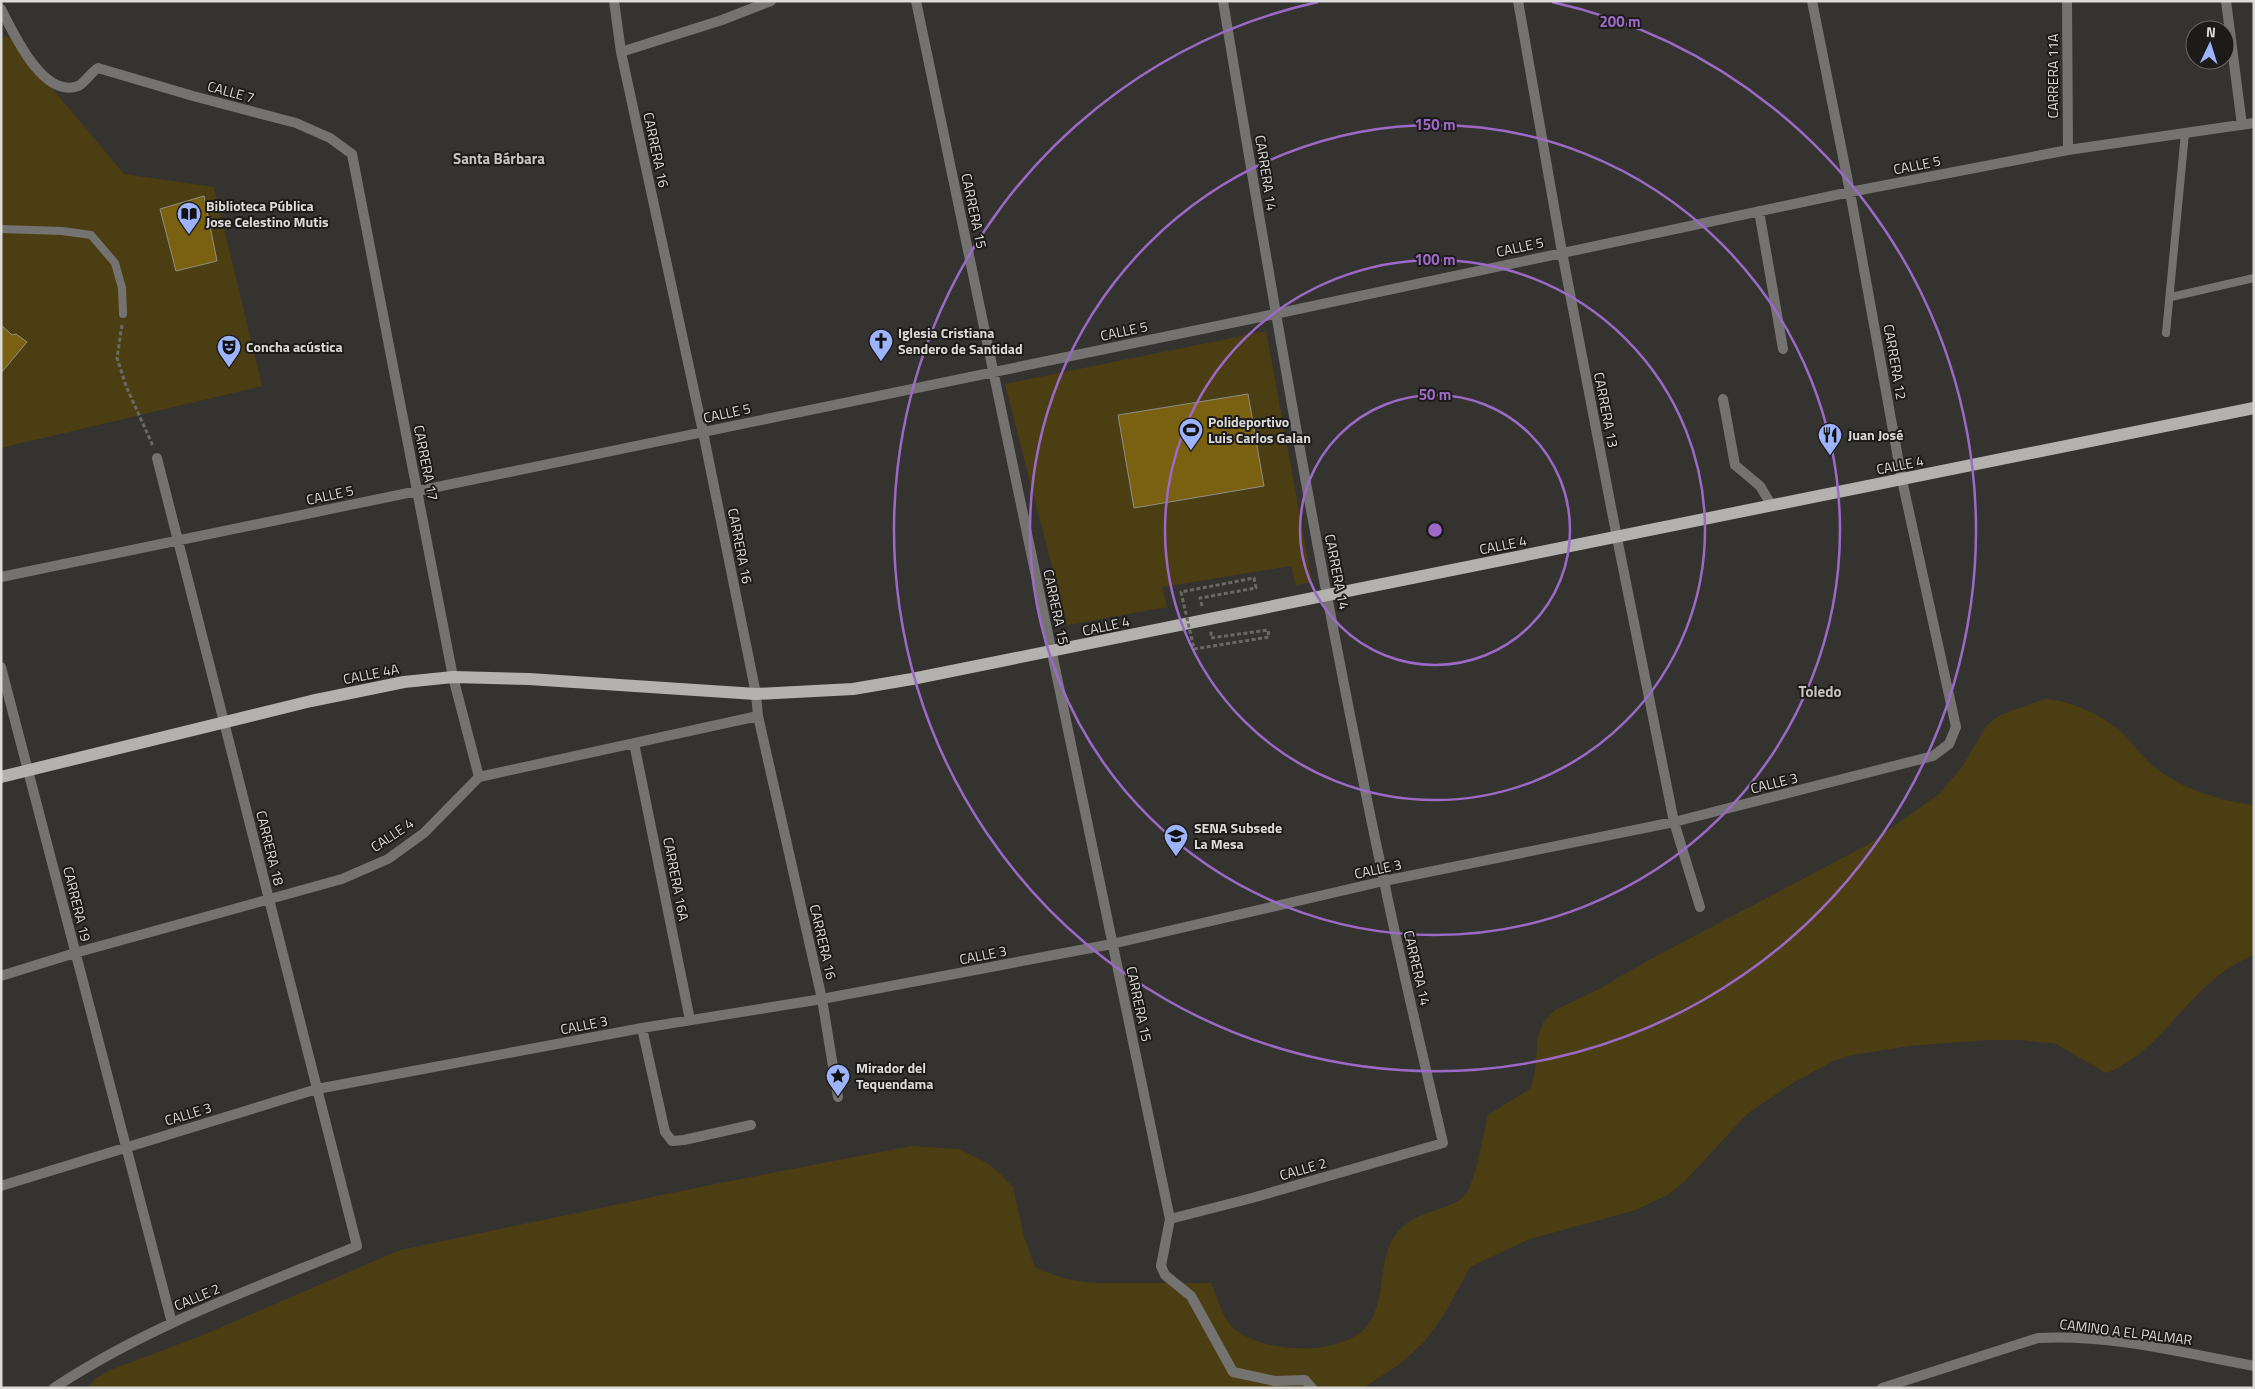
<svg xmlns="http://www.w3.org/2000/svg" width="2255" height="1389" font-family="'Titillium Web',sans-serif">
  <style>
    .green { fill: #4c3e13 }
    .building { fill: #796111; stroke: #8f8e89 }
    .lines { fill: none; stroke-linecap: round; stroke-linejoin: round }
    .path { stroke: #6b6966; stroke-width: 3; stroke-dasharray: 4 2.5; stroke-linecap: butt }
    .lane { stroke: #747371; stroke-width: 8 }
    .street { stroke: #747371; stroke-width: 10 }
    .primary { stroke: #b4b2ae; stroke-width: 12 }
    .path-bridge { stroke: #6b6966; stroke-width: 3; stroke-dasharray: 4 2.5; stroke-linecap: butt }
    .ring { fill: none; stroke: #9d69c8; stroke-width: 2.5 }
    .labels { text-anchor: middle; stroke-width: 4; stroke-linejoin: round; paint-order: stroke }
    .street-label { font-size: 14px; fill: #dcdbd9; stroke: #1c1b19 }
    .poi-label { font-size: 14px; font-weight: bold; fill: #dcdbd9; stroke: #1c1b19; text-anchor: start }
    .neighbourhood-label { font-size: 15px; font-weight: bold; fill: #c6c4be; stroke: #1c1b19 }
    .centre { fill: #9d69c8; stroke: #1c1b19; stroke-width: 2.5 }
    .ring-label { font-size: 15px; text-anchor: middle; font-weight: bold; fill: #9d69c8; stroke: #1c1b19; stroke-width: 4; stroke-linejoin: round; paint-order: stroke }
  </style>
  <rect width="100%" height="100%" fill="#35332f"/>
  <path class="green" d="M1 37H9L124 174 214 187 262 386 1 448Z
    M1266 331 1312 582 1296 585 1291 566 1162 587 1167 607 1067 625 1005 384Z
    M2045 699C2072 701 2103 715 2123 734 2135 746 2145 760 2158 770 2185 790 2221 801 2254 805V955C2189 980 2167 1050 2106 1073L2056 1044 2022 1040H1987L1910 1046 1852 1055 1833 1061 1796 1081 1747 1114 1684 1182 1669 1194 1636 1210 1530 1239 1470 1267 1445 1313 1425 1341 1400 1364 1363 1388H87L96 1378 110 1370 203 1335 400 1250 715 1184 911 1146 959 1149 989 1164 1001 1175 1013 1187 1024 1237 1035 1267C1055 1277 1075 1282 1097 1283H1211C1218 1299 1222 1319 1236 1330 1265 1354 1350 1358 1371 1320 1386 1295 1378 1262 1394 1237 1414 1207 1448 1214 1465 1195 1475 1184 1484 1132 1488 1115L1531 1088 1535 1071 1538 1037 1544 1021 1555 1010 1601 988 1647 961 1869 844 1939 794 1962 767 1987 725 2000 715Z"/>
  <path class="building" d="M204 196 217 261 176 271 160 209Z
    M1 325 12 335 16 334 27 342 1 373Z
    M1248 394 1264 486 1134 508 1118 415Z"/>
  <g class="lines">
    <path class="path" d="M122 325 117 358 126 386 153 446"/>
    <path class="lane" d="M1 229 62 231 91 235 115 263 122 288 123 314
      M2171 297 2254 278
      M2166 333 2185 133"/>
    <path class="street" d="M614 1 621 52 703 432 756 694 758 716 822 999 838 1097
      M916 1 1170 1219 1161 1266 1165 1275 1191 1296 1233 1372 1275 1381 1305 1380 1312 1388
      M1518 1 1562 252 1617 538 1674 822 1700 907
      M2067 1 2068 150
      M2226 1 2242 125
      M1 9C14 34 43 99 78 86 84 84 91 72 98 68L193 96 296 123 330 138 352 154 453 677 479 777
      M621 52 722 20 771 1
      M1759 211 1783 349
      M1723 399 1735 465 1760 486 1772 506
      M1 577 1275 314 1850 192 2068 150 2254 123
      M1 667 172 1323
      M634 743 690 1020
      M1 976 75 953 342 879 388 859 424 833 479 777 758 716
      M642 1028 665 1132 672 1141 684 1140 751 1125
      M1 1186 317 1089 642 1028 822 999 1112 944 1384 881 1674 822 1933 756 1949 744 1956 727 1902 480 1850 192 1812 1
      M1170 1219 1252 1198 1443 1143C1423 1056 1402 969 1384 881 1322 589 1272 295 1223 1
      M54 1388C147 1326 255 1288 357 1246L157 458
      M1882 1388 2038 1338C2110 1334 2184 1353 2254 1366"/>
    <path class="primary" d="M1 777 311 701 404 682 453 677 529 679 756 694 853 689 912 679 2254 408"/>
    <path class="path-bridge" d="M1202 606 1200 598 1256 588 1254 578 1181 592 1194 649 1269 637 1268 630 1211 638V631"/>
  </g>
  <g class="ring">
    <circle cx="1435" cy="530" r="135"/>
    <circle cx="1435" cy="530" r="270"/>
    <circle cx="1435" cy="530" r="405"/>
    <path d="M1552 2A541 541 0 1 1 1318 2"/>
  </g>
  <defs>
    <symbol id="library-pin" viewBox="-11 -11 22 30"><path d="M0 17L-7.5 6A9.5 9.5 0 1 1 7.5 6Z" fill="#9db4fd" stroke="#1c1b19"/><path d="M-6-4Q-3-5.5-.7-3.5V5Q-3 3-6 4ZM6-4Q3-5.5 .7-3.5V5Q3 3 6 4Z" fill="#111"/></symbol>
    <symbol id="church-pin" viewBox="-11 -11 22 30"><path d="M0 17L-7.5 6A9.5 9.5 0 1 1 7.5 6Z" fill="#9db4fd" stroke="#1c1b19"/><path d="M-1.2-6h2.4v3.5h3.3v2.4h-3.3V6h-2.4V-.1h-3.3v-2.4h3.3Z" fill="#111"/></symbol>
    <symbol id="theatre-pin" viewBox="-11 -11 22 30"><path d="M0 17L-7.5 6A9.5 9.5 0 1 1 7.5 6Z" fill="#9db4fd" stroke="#1c1b19"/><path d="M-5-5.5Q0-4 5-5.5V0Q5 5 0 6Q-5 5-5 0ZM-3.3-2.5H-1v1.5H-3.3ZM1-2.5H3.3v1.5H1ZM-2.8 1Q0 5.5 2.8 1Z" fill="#111"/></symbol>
    <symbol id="stadium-pin" viewBox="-11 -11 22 30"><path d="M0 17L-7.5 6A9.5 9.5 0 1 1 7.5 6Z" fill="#9db4fd" stroke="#1c1b19"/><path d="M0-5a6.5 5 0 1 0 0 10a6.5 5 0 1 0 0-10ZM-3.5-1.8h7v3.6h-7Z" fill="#111"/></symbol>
    <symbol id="restaurant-pin" viewBox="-11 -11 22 30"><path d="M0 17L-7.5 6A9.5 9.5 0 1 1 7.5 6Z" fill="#9db4fd" stroke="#1c1b19"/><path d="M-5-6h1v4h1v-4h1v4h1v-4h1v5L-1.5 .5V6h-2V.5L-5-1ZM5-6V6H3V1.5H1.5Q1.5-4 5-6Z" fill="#111"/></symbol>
    <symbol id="university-pin" viewBox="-11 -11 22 30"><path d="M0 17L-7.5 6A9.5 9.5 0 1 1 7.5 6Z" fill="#9db4fd" stroke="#1c1b19"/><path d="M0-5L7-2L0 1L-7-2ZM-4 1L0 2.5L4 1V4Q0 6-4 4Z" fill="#111"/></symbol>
    <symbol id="sight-pin" viewBox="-11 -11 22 30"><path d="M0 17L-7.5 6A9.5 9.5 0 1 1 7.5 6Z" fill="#9db4fd" stroke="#1c1b19"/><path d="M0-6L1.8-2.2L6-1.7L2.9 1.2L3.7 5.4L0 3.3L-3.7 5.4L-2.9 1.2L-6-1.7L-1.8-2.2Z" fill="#111"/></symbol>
  </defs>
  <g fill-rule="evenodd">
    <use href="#library-pin" x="175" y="200" width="28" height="38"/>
    <use href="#church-pin" x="867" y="327" width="28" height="38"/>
    <use href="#theatre-pin" x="215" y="333" width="28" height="38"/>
    <use href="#stadium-pin" x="1177" y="416" width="28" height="38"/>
    <use href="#restaurant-pin" x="1816" y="421" width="28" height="38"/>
    <use href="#university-pin" x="1162" y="822" width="28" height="38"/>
    <use href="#sight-pin" x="824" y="1062" width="28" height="38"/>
  </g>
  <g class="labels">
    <g class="street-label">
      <text transform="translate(2053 76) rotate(-90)" y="5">CARRERA 11A</text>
      <text transform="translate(231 92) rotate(15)" y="5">CALLE 7</text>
      <text transform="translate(656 150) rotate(78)" y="5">CARRERA 16</text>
      <text transform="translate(1917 165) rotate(-11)" y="5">CALLE 5</text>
      <text transform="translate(1266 173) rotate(81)" y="5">CARRERA 14</text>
      <text transform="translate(974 211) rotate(78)" y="5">CARRERA 15</text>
      <text transform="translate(1520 247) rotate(-12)" y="5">CALLE 5</text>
      <text transform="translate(1124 331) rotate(-12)" y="5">CALLE 5</text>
      <text transform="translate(1895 362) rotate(80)" y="5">CARRERA 12</text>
      <text transform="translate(1606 410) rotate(79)" y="5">CARRERA 13</text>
      <text transform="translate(727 413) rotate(-12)" y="5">CALLE 5</text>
      <text transform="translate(426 463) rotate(79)" y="5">CARRERA 17</text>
      <text transform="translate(1900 465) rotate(-11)" y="5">CALLE 4</text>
      <text transform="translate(330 495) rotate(-12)" y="5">CALLE 5</text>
      <text transform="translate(1503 545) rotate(-11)" y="5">CALLE 4</text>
      <text transform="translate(740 546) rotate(79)" y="5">CARRERA 16</text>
      <text transform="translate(1337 572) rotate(79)" y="5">CARRERA 14</text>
      <text transform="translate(1056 607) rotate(78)" y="5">CARRERA 15</text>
      <text transform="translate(1106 626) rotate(-12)" y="5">CALLE 4</text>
      <text transform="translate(371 674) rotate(-11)" y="5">CALLE 4A</text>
      <text transform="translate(1774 783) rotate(-14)" y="5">CALLE 3</text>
      <text transform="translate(392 835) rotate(-34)" y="5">CALLE 4</text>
      <text transform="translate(270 848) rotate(76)" y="5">CARRERA 18</text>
      <text transform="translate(1378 869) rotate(-12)" y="5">CALLE 3</text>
      <text transform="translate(676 879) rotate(79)" y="5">CARRERA 16A</text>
      <text transform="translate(77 904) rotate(76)" y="5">CARRERA 19</text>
      <text transform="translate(823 942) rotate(77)" y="5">CARRERA 16</text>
      <text transform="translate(983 955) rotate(-11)" y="5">CALLE 3</text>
      <text transform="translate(1417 968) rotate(77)" y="5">CARRERA 14</text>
      <text transform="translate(1139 1004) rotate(78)" y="5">CARRERA 15</text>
      <text transform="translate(584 1025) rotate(-11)" y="5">CALLE 3</text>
      <text transform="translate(188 1114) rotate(-17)" y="5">CALLE 3</text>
      <text transform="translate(1303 1169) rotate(-16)" y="5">CALLE 2</text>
      <text transform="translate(197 1297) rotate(-23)" y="5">CALLE 2</text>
      <text transform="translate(2126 1332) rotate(7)" y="5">CAMINO A EL PALMAR</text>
    </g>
    <g class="poi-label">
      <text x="206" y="211">Biblioteca Pública<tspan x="206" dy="16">Jose Celestino Mutis</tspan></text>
      <text x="898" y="338">Iglesia Cristiana<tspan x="898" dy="16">Sendero de Santidad</tspan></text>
      <text x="246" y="352">Concha acústica</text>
      <text x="1208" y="427">Polideportivo<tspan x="1208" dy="16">Luis Carlos Galan</tspan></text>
      <text x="1848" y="440">Juan José</text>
      <text x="1194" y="833">SENA Subsede<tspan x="1194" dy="16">La Mesa</tspan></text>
      <text x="856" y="1073">Mirador del<tspan x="856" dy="16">Tequendama</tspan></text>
    </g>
    <g class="neighbourhood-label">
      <text x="499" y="164">Santa Bárbara</text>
      <text x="1820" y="697">Toledo</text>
    </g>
  </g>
  <circle cx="1435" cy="530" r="8" class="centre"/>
  <g class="ring-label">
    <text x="1620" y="27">200 m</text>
    <text x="1435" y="130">150 m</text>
    <text x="1435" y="265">100 m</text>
    <text x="1435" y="400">50 m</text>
  </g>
  <rect width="2255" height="1389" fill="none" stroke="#dcdbd9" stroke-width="5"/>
  <g transform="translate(2210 45) rotate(4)"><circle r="24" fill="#1c1b19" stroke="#696866"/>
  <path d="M0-4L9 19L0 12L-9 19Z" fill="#9db4fd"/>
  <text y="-8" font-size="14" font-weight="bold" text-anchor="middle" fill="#dcdbd9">N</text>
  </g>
</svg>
